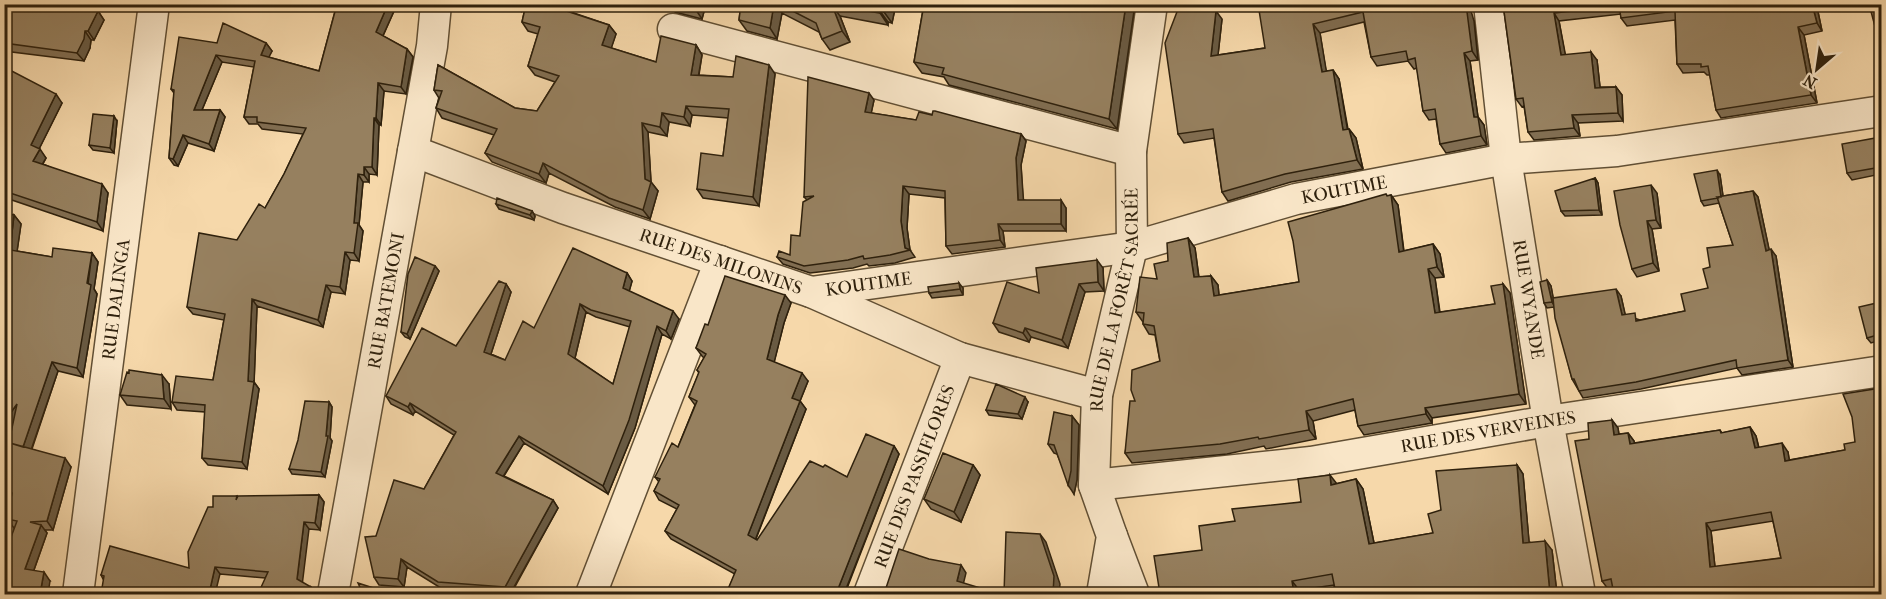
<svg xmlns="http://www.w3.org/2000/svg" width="1886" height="599" font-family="'IM FELL French Canon',serif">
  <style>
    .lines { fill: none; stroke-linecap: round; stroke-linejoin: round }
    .minor-casing { stroke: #614f34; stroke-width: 33 }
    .minor { stroke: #f9e6c8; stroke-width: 30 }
    .wall { fill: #816e52; stroke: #2f210d; stroke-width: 1.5; fill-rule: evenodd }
    .shaded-wall { fill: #695a42; stroke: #2f210d; stroke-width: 1.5 }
    .building { fill: #96805f; stroke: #2f210d; stroke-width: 1.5; fill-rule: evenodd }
    .labels { text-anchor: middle; stroke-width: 4.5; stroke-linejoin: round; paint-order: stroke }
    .street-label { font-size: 18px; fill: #2f210d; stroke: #f9e6c8 }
  </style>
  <rect width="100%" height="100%" fill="#f6d8aa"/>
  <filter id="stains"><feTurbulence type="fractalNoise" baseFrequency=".00333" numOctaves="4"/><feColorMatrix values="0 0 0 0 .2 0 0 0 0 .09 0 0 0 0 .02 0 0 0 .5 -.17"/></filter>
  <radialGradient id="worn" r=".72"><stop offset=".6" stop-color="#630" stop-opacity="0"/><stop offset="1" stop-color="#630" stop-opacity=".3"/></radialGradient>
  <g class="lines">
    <defs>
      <g id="minor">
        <path id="s1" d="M1489 4 1506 159 1548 421 1580 594"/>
        <path d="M673 29 1131 151"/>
        <path id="s2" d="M413 151 563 208 811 292 960 358 1097 395"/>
        <path id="s3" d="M811 292 1132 247 1296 199 1506 159 1617 151 1882 111"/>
        <path id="s4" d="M1094 485 1311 462 1548 421 1882 371"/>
        <path d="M1112 536 1134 594"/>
        <path id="s5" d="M78 594 154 4"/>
        <path id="s6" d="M333 594 432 46 436 4"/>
        <path d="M591 594 720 261"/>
        <path id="s7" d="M869 594 960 358"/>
        <path id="s8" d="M1102 594 1112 536 1094 485 1097 395 1132 247 1131 151 1152 4"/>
      </g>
    </defs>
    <use href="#minor" class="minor-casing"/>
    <use href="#minor" class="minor"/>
  </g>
  <path class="wall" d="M4 4 98 11 104 20 94 40H91L90 48 84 61 4 51Z
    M337 4H389L394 11 383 36 407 49 413 57 406 94 384 91 381 125H379L377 175 369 174V182H363L359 225 363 231 359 261 350 260 345 294 331 292 323 327 257 306 254 382 259 389 247 469 208 465 202 458 205 412 177 410 172 402 213 380 224 320 193 314 187 307 237 240 265 208 284 174 303 134 262 129 258 124H249L244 117 254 67 222 62 202 110H220L225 117 214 151 188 143 178 166 174 165 169 158 174 93 171 89 217 43H266L272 51 268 57 319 71Z
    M522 4 521 11 483 5 482 9 453 5Z
    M526 4H560L562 7V9L609 25 616 34 611 48 656 62 696 45 702 55 699 75 733 77 775 74 759 206 703 198 697 189 723 156 728 118 692 115 690 126 669 122 667 136 648 132 651 182 658 191 650 219 615 207 549 173 546 183 492 162 485 153 494 135 442 118 436 108 439 98 434 90 438 65 515 108 537 111 555 82 535 75 528 66 538 34 528 31 522 22Z
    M669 4H706L702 19 675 12Z
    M741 4H896L892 23 888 22V25L840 16 850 42 830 50 822 39 819 32 782 13 777 39 747 31 739 20Z
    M924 4H1135L1117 129 949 85 944 77 922 73 914 62Z
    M1286 4 1474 21 1478 60 1470 61 1478 117 1484 125 1487 145 1446 153 1440 144 1436 119 1429 120 1423 111 1417 68 1414 69 1408 61 1377 66 1371 57 1364 22 1320 33 1326 71 1333 70 1339 79 1348 129H1349L1356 138 1363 169 1291 182 1228 201 1222 192 1214 138 1184 143 1178 134 1222 19 1218 55 1265 48Z
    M1503 4H1759L1761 11 1817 7 1822 31 1804 35 1817 103 1721 118 1716 110 1710 75H1707L1704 72 1683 73 1677 64 1675 20 1627 26 1621 18V14L1559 21 1565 55 1597 60 1600 87H1616L1622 95 1623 121 1578 123 1580 136 1534 140 1528 132 1524 106 1522 107 1516 99Z
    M4 67 62 103 39 149 46 158 43 164 108 193 103 231 6 198 4 196Z
    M874 100 871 113 916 120 932 115 1021 134 1026 141 1021 165 1023 200 1066 208V231H1003L1005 247 952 254 946 246 945 198 909 194 907 228 910 250 915 257 895 263 869 266 867 264 853 268 810 273 783 264 777 257 790 255 800 236 807 200 804 197Z
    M117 121 114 153 93 150 89 145Z
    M1881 137V174L1852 180 1847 173Z
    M1720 175 1723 196 1753 191 1758 197 1769 250 1776 256 1793 367 1742 375 1737 368 1641 389 1583 398 1572 379 1554 307 1547 308 1544 303 1547 280 1551 286 1553 298 1621 296 1625 315 1640 320 1685 311 1708 288 1733 245 1719 203 1704 206 1701 201Z
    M1595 178 1598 183 1602 215 1565 216 1561 211Z
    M1657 193 1661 228 1652 229 1659 271 1637 277 1632 269Z
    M1391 195 1398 205 1404 251 1433 244 1440 254 1444 277 1435 278 1440 312 1495 304 1503 284 1510 293 1526 404 1432 418V423L1364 435 1358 426 1355 410 1313 421 1316 439 1266 449 1264 446 1227 454 1132 463 1125 453 1135 401 1160 361 1155 335 1149 334 1143 324V322L1136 312 1168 261 1188 238 1195 248 1199 277 1211 276 1218 285 1219 295 1299 282 1387 196Z
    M496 204 532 211 535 216 534 220 499 209Z
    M4 213 14 215 21 224 17 251 52 257 92 253 98 262 94 289 97 294 83 377 58 371 32 449 71 467 53 530H45L47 533 34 570 50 581 4 594 14 528 7 519 11 500 6 499 4 497V466L12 430 4 440Z
    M435 266 439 271 410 339 405 337 401 332Z
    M1103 268 1104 291 1085 292 1068 348 1031 337 1029 342 999 332 993 323 1039 293Z
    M627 273 632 281 629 291 679 319 671 339 662 334 635 428 608 494 524 443 504 476 553 500 558 508 511 594 444 590 407 567 404 587 379 585 374 577 376 536 424 489 454 435 415 411 413 415 391 404 386 396 456 346 506 284 511 292 491 354 505 360 534 328ZM586 312 596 317 630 327 613 384 575 358Z
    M963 288V295L932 298 929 293Z
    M791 303 784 323 774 362 808 381 800 401 806 409 756 539 757 540 823 467 847 477 894 446 899 454 846 591H847L850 594H726L735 574 671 539 665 531 677 509 659 500 654 491 659 482 655 477 678 447 695 405 689 397 699 373 697 370 704 358 702 356 696 348 708 325Z
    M1881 303V340L1871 343 1867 338Z
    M169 384 171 409 127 405 120 395Z
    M1881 388V594L1613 588 1608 589 1602 581 1589 439 1612 420 1618 428 1619 434 1628 433 1634 441V443L1720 430 1722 433 1750 427 1756 436 1759 448 1788 452 1789 460 1845 450 1855 442ZM1773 521 1781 558 1715 567 1711 531Z
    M329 402 332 407 330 438 332 441 325 477 292 474 289 469Z
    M1028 402 1022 419 989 415 986 410Z
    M1072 416 1079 425 1077 480 1074 494 1057 454 1054 453 1048 444Z
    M973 465 980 475 961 522 931 509 924 499Z
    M1517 465 1523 474 1529 542 1552 550 1557 594H1336L1334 585 1299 590 1202 550 1235 521 1301 502 1336 484 1356 479 1363 489 1374 543 1433 533 1441 510Z
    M319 495 324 502 320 530 309 529 265 578 220 574 103 579 101 575 189 568 213 507 237 496V497Z"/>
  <path class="shaded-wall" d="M388 4H389L394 11 381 40 376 32Z
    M516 4H522L521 11Z
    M554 4H560L562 7 560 16 554 7Z
    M697 4H706L702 19 696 10Z
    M774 4H776L782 13 777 39 770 28Z
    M886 4H896L892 23 884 12Z
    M1126 4H1135L1117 129 1109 119Z
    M1465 4H1469L1474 21 1478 60 1472 51Z
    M1756 4H1759L1763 19 1757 11Z
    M1812 4H1815L1817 7 1822 31 1817 23Z
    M832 5 840 16 850 42 842 31Z
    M98 11 104 20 94 40 88 31Z
    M880 11 888 22V25L880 13Z
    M1216 11 1222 19 1217 64 1211 56Z
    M1554 13 1559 21 1567 63 1561 55Z
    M1313 24 1320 33 1328 81 1322 72Z
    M609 25 616 34 609 55 602 45Z
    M1798 27 1804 35 1817 103 1811 95Z
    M85 31 91 40 90 48 84 61 77 53Z
    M266 43 272 51 266 63 261 55Z
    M696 45 702 55 697 84 691 75Z
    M407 49 413 57 406 94 401 87Z
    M1591 52 1597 60 1601 96 1595 88Z
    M1464 53 1470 61 1478 117 1484 125 1487 145 1481 136 1474 117Z
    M216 55 222 62 199 117 194 110Z
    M769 65 775 74 759 206 753 197Z
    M1333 70 1339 79 1349 139 1343 130Z
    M378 83 384 91 381 125 376 118Z
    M1616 87 1622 95 1623 121 1618 113Z
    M869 93 874 100 870 119 865 112Z
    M56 94 62 103 37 153 31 145Z
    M686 106 692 115 690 126 684 117Z
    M220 110 225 117 214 151 209 144Z
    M662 113 669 122 667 136 660 127Z
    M1572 115 1578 123 1580 136 1574 128Z
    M114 116 117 121 114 153 110 148Z
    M374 118 379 125 377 175 372 167Z
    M642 123 648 132 651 182 658 191 650 219 643 210 645 179Z
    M1349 129 1356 138 1363 169 1357 160Z
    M1021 134 1026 141 1021 165 1024 207 1018 200 1016 158Z
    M183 135 188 143 178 166 173 159Z
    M40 149 46 158 39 170 33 161Z
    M543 163 549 173 546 183 539 174Z
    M364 167 369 174V182L364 175Z
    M1717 170 1720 175 1724 203 1721 198Z
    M358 174 363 182 359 225 363 231 359 261 354 253V223Z
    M1595 178 1598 183 1602 215 1599 210Z
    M102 184 108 193 103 231 97 222Z
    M1651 185 1657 193 1661 228 1656 220Z
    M903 186 909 194 907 228 910 250 905 248 901 221Z
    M1753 191 1758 197 1771 258 1766 251Z
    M1386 194 1392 203 1391 195 1398 205 1405 262 1399 252Z
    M1061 200 1066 208V231L1061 224Z
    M532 211 535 216 534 220 530 215Z
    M14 215 21 224 16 259 10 250Z
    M1647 221 1652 229 1659 271 1653 263Z
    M998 224 1003 231 1005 247 1000 240Z
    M1188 238 1195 248 1200 287 1194 277Z
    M1433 244 1440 254 1444 277 1437 267Z
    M1771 249 1776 256 1793 367 1788 360Z
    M345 252 350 260 345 294 340 287Z
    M92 253 98 262 94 289 97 294 83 377 77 368Z
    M1097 260 1103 268 1104 291 1098 282Z
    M435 266 439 271 410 339 407 334Z
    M1428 269 1435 278 1441 323 1435 313Z
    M627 273 632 281 628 296 623 288Z
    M1211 276 1218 285 1220 306 1214 296Z
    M1547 280 1551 286 1555 307 1552 302Z
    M959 283 963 288V295L960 289Z
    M506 284 511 292 489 360 484 352Z
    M1079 284 1085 292 1068 348 1062 340Z
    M1503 284 1510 293 1526 404 1519 394Z
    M326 285 331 292 323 327 318 320Z
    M1616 289 1621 296 1627 322 1622 315Z
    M785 295 791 303 784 323 773 367 767 359 778 315Z
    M252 299 257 306 254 385V382L259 389 247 469 242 462 248 381Z
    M580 304 586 312 574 362 568 354Z
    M673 311 679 319 671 339 666 331Z
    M657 326 662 334 635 428 608 494 603 486Z
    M1025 328 1031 337 1029 342 1023 333Z
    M52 362 58 371 29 456 23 447Z
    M802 373 808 381 798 406 792 398Z
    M162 375 169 384 171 409 164 399Z
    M1025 397 1028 402 1022 419 1018 414Z
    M800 401 806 409 754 543 748 535Z
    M329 402 332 407 330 438 332 441 325 477 321 472 326 436Z
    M410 403 415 411 413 415 408 407Z
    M17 404 23 413 4 440V422Z
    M1425 408 1432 418V423L1426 414Z
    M1306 411 1313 421 1316 439 1309 430Z
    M1072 416 1079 425 1077 480 1074 494 1068 485Z
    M1612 420 1618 428 1620 443 1614 435Z
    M1750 427 1756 436 1761 457 1755 448Z
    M1628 433 1634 441 1636 452 1630 444Z
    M519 436 524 443 501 480 496 473Z
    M1782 443 1788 452 1791 469 1785 461Z
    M894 446 899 454 844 594 838 589Z
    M65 458 71 467 53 530 47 521Z
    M973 465 980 475 961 522 954 512Z
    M1517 465 1523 474 1530 552 1523 543Z
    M1330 475 1337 484 1331 485Z
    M1356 479 1363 489 1376 553 1369 544Z
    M319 495 324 502 320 530 315 523Z
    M553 500 558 508 510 594 505 587Z
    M304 522 309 529 302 586 297 579Z
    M1706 523 1711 531 1716 576 1710 567Z
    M41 525 47 533 31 578 25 569Z
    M1040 534 1046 542 1060 584 1059 594H1053Z
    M1545 541 1552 550 1557 594H1550Z
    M401 559 407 567 404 587 398 579Z
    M961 565 966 573 962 589 957 581Z
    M215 567 220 574 215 594H209Z
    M44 572 50 581 48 594H40Z
    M1292 581 1299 590V594H1294Z
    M311 587 316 594H310Z"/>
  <path class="building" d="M4 4H60L98 11 88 31H85L84 39 77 53 4 43Z
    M337 4H388L376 32 407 49 401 87 378 83 376 118H374L372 167H364V175L358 174 354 223H358L354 253 345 252 340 287 326 285 318 320 252 299 248 381 254 382 242 462 202 458 205 405 172 402 176 376 213 380 225 314 187 307 199 233 237 240 259 204 265 208 284 174 306 128 257 122V117H244L255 61 216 55 194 110H220L209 144 183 135 173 159 169 158 174 90 171 89 179 37 217 43 223 23 266 43 261 55 319 71Z
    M526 4H554V7L609 25 602 45 656 62 661 36 696 45 691 75 733 77 736 56 769 65 753 197 697 189 701 153 723 156 729 109 686 106 684 117 662 113 660 127 642 123 645 179 651 182 643 210 609 198 543 163 539 174 485 153 497 129 436 108 442 91 434 90 438 65 515 108 537 111 559 76 528 66 540 27 522 22Z
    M674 4H697L696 10Z
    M741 4H774L770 28 739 20Z
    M779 4H886L884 12 880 11V13L832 5 842 31 822 39 816 23Z
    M924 4H1126L1109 119 942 74 944 68 914 62Z
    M1180 4H1184L1197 9 1216 11 1211 56 1265 48 1259 10 1286 4H1465L1467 12 1472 51 1464 53 1474 117H1478L1481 136 1440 144 1435 109 1423 111 1415 58 1408 60 1406 51 1371 57 1363 12 1313 24 1322 72 1333 70 1343 130 1349 129 1357 160 1285 174 1222 192 1213 129 1178 134 1165 43Z
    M1503 4H1756L1757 11 1788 4H1812L1817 23 1798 27 1811 95 1716 110 1708 66 1701 67V64H1677L1675 11 1621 18 1619 6 1554 13 1561 55 1591 52 1595 88 1616 87 1618 113 1572 115 1574 128 1528 132 1523 98 1516 99Z
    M1869 4H1881V49Z
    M4 67 56 94 31 145 40 149 33 161 102 184 97 222 4 191Z
    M808 77 869 93 865 112 916 120 919 112 932 115 933 111H935L1021 134 1016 158 1018 200H1061V224H998L1000 240 946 246 945 191 903 186 901 221 905 248 910 250 890 255 864 259 863 256 848 260 804 266 777 257 779 251 790 255 791 235 800 236 803 202 814 196 804 197Z
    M93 114 114 116 110 148 89 145Z
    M1881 137V167L1847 173 1842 144Z
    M1717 170 1721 197H1717L1718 198 1701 201 1694 174Z
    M1595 178 1599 210 1561 211 1555 191Z
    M1651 185 1656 220 1647 221 1653 263 1632 269 1620 225 1614 191Z
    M1753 191 1766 251 1771 249 1788 360 1737 368 1736 360 1636 382 1579 391 1574 379H1572L1555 318 1553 298 1616 289 1622 315 1635 313 1636 321 1685 311 1681 294 1708 288 1703 269 1710 267 1707 248 1733 245 1717 197Z
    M1386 194 1387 196 1391 195 1399 252 1433 244 1437 267 1428 269 1435 313 1495 304 1491 286 1503 284 1519 394 1425 408 1426 414 1358 426 1353 399 1306 411 1309 430 1259 439 1258 437 1220 444 1125 453 1130 401H1135L1131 390 1132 370 1160 361 1154 326 1143 324 1144 313 1136 312 1140 277 1157 279 1154 264 1168 261 1167 243 1188 238 1194 277 1211 276 1214 296 1299 282 1293 241 1288 222Z
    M497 198 532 211 530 215 496 204Z
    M4 213 14 215 10 250 52 257 53 248 92 253 87 283 91 285 77 368 52 362 23 447 10 443 65 458 47 521 30 522 41 525 25 569 44 572 40 594H4V556L17 521 7 519 12 493 4 491V466L17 404 4 422Z
    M573 248 627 273 623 288 673 311 666 331 657 326 629 420 603 486 519 436 496 473 553 500 505 587 438 582 401 559 398 579 374 577 365 537 376 536 394 480 424 489 456 432 410 403 408 407 386 396 422 328 456 346 499 281 506 284 484 352 505 360 523 321 534 328ZM580 304 591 310 631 321 613 384 568 354Z
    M415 257 435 266 407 334 401 332 408 274Z
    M1097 260 1098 282 1079 284 1062 340 1025 328 1023 333 993 323 1007 282 1039 293 1036 268Z
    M725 276 785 295 778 315 767 359 802 373 792 398 800 401 748 535 757 540 810 461 823 467 825 465 847 477 866 434 894 446 838 589 847 591 849 594H726L736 570 665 531 679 505 654 491 660 479 655 477 672 443 678 447 697 401 689 397 699 372 697 370 706 354 696 348 705 324 708 325Z
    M1547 280 1552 302 1544 303 1540 282Z
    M959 283 960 289 929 293 928 287Z
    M1881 302V334L1867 338 1859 307Z
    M129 370 162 375 164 399 120 395 127 372 129 373Z
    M996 384 1025 397 1018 414 986 410Z
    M1881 388V594H1614L1611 579 1602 581 1575 441 1589 439 1588 423 1612 420 1614 435 1628 433 1630 444 1720 430 1721 433 1750 427 1755 448 1782 443 1785 461 1845 450 1844 444 1855 442 1852 417 1843 394ZM1771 512 1781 558 1710 567 1706 523Z
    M305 401 329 402 326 436H328L321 472 289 469 298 440Z
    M1054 412 1072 416 1071 471 1068 485 1054 445 1048 444Z
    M943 453 973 465 954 512 924 499Z
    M1517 465 1523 543 1545 541 1550 594H1336L1332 574 1292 581 1294 594H1160L1154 556 1202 550 1199 526 1235 521 1232 509 1301 502 1298 479 1330 475 1331 485 1356 479 1369 544 1433 533 1428 514 1441 510 1436 471Z
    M319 495 315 523 304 522 297 579 311 587 312 592 310 594H258L268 572 215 567 209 594H101L104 576 101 575 110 546 189 568 188 552 208 507H213V496H237L236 500 238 496Z
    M1006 532 1040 534 1054 576 1053 594H1004Z
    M899 549 929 559 961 565 957 581 1000 594H884Z
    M358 583 392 594H363Z"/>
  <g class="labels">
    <g class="street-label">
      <text dy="6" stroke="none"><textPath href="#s3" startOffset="544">KOUTIME</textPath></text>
      <text dy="6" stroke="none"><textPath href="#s2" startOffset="327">RUE DES MILONINS</textPath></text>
      <text dy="6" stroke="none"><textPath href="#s3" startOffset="58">KOUTIME</textPath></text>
      <text dy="6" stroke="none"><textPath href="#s5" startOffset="297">RUE DALINGA</textPath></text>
      <text dy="6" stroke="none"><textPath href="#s6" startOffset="298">RUE BATEMONI</textPath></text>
      <text dy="6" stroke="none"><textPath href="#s1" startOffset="298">RUE WYANDE</textPath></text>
      <text dy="6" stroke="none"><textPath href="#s8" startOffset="300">RUE DE LA FORÊT SACRÉE</textPath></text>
      <text dy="6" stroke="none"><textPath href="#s4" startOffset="398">RUE DES VERVEINES</textPath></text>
      <text dy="6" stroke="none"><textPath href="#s7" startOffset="126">RUE DES PASSIFLORES</textPath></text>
    </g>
  </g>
  <rect width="1886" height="599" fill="none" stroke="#f6d8aa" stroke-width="24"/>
  <rect x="6" y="6" width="1874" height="587" fill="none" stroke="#2f210d" stroke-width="3"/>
  <rect x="12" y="12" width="1862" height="575" fill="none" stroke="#2f210d" stroke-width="1.5"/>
  <g transform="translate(1817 69) rotate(209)" stroke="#f9e6c8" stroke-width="4.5" paint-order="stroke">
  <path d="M0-4.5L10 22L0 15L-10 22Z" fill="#2f210d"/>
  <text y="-9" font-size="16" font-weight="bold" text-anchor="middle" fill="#2f210d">N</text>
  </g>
  <rect width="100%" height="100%" filter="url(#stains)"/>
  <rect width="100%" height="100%" fill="url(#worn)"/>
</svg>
